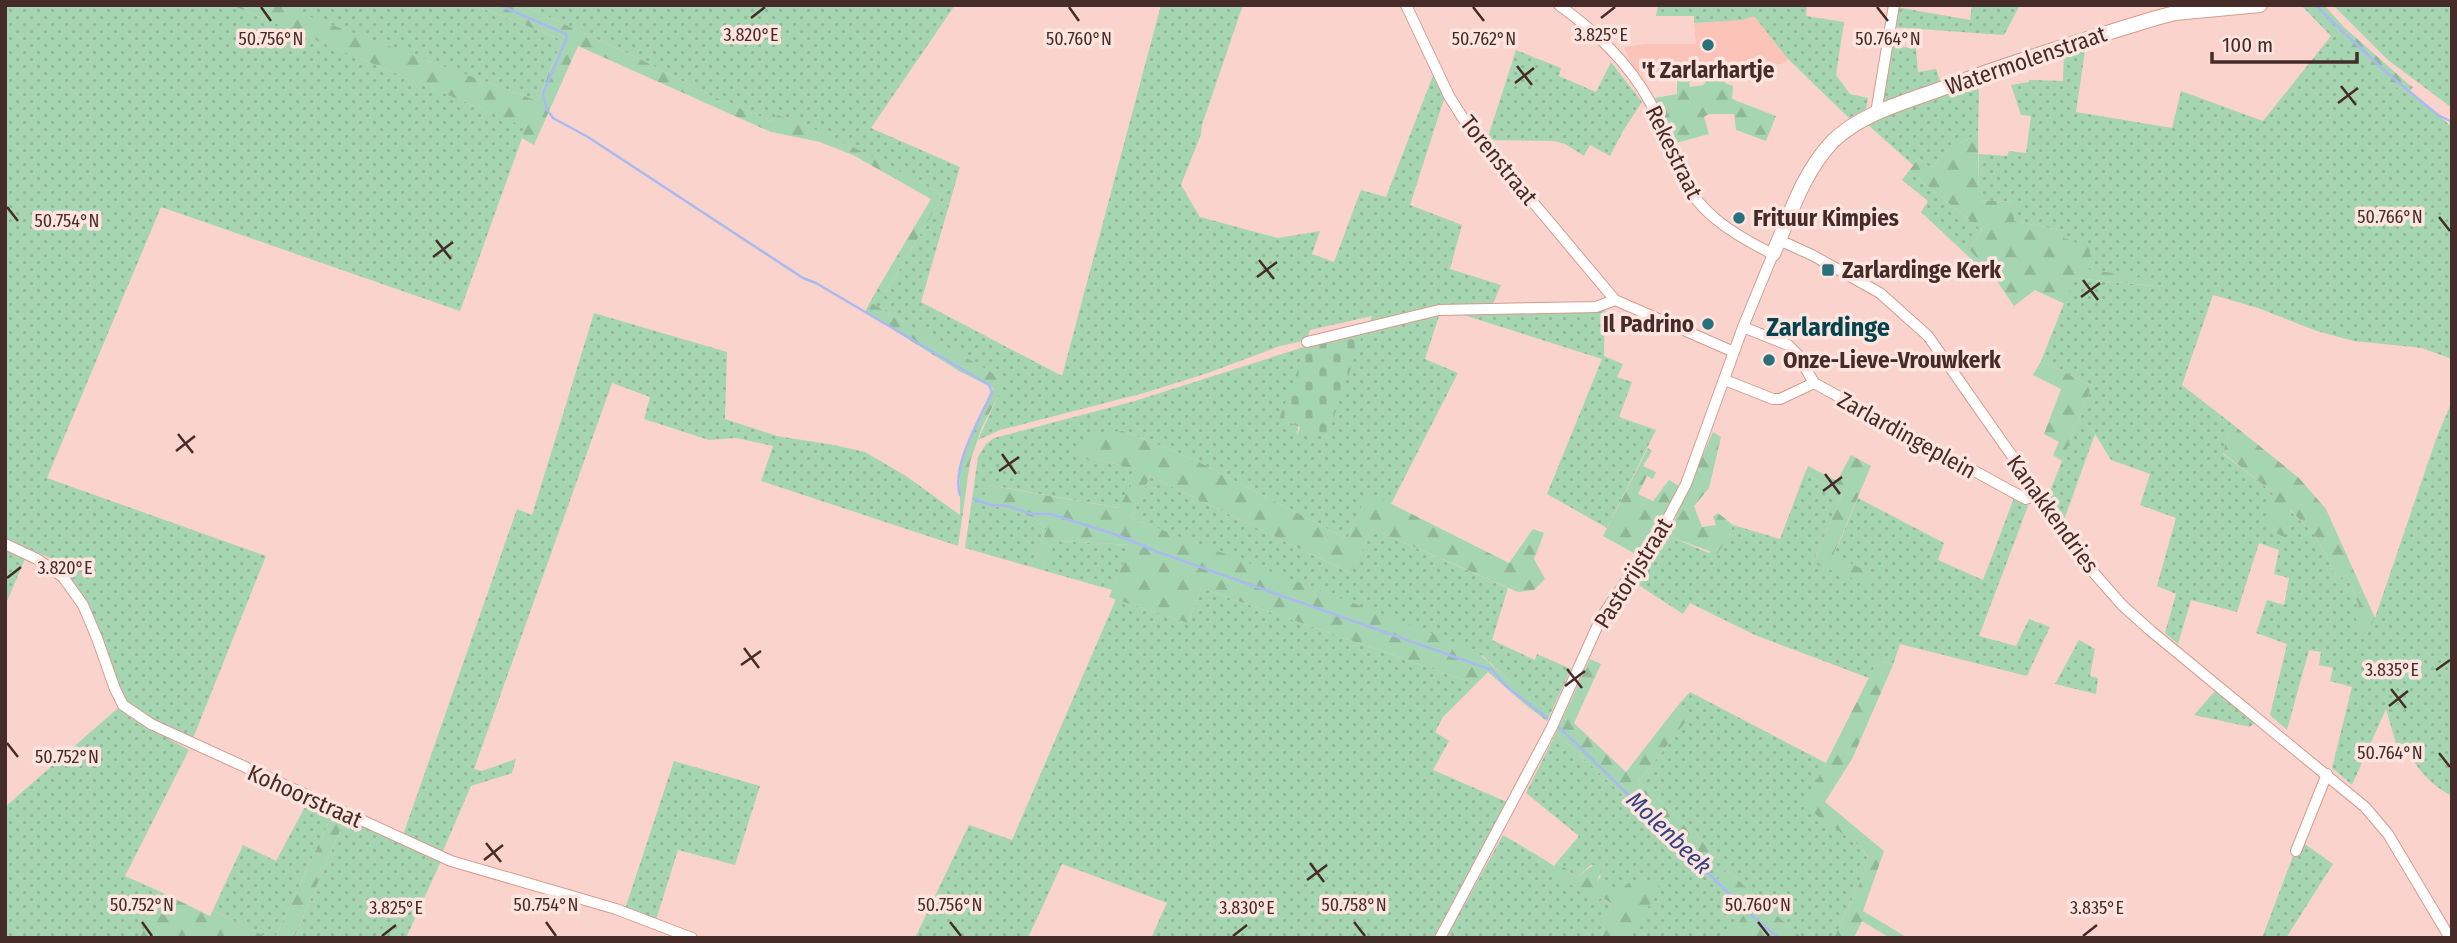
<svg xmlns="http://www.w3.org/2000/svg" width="2457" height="943" font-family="'Fira Sans Condensed',sans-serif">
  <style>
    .built { fill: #fcc3b8 }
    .grass { fill: url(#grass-dots) }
    .forest { fill: url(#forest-firs) }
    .cemetery { fill: url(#cemetery-stones) }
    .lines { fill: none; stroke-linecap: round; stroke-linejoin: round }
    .stream { stroke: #a9baf2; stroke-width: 2.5 }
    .minor-casing { stroke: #d69b8f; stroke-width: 12 }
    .tertiary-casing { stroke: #d69b8f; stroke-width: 16 }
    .minor { stroke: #fff; stroke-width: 10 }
    .tertiary { stroke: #fff; stroke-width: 14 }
    .ticks { fill: none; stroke: #452c28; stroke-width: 2.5 }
    .poi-dot { fill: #29707d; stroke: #fee4df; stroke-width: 2.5 }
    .labels { text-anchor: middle; stroke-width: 7; stroke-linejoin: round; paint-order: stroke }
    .street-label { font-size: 23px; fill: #452c28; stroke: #fee4df }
    .poi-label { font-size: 23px; font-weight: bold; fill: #452c28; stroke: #fee4df; text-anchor: start }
    .water-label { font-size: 24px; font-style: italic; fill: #334183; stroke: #fee4df }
    .quarter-label { font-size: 26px; font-weight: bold; fill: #02434d; stroke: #fee4df }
    .ticks-label { font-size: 18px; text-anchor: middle; fill: #452c28; stroke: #fee4df; stroke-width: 7; stroke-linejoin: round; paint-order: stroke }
  </style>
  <defs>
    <pattern id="grass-dots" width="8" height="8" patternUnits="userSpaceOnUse" patternTransform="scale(1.75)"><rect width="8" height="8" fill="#a6d5b1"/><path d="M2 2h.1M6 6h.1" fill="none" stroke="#90b798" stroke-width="1.8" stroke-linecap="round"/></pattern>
    <pattern id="forest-firs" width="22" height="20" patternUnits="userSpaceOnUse" patternTransform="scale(1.75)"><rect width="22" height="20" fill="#a6d5b1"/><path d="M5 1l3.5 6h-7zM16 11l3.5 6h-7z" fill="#90b798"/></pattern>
    <pattern id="cemetery-stones" width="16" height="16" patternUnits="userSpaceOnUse" patternTransform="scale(1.75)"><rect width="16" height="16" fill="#a6d5b1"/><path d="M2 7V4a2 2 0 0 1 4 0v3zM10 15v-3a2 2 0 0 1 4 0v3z" fill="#90b798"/></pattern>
  </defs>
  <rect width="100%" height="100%" fill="#fad4cc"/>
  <path class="built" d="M1754 16 1788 59 1782 64 1636 73 1624 47 1645 44H1696L1694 23 1742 20Z"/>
  <path class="grass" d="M5 5H231L526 127 460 311 161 207 47 478 266 556 192 741 166 729 126 701 89 609 67 572 50 558 5 538Z
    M302 5H474L562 40 538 101 299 13Z
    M522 5H955L871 128 960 167 921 302 1062 376 1161 5H1243L1202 125 1201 134 1181 185 1200 217 1278 238 1320 231 1312 254 1334 262 1361 190 1386 197 1434 73 1445 96 1410 205 1462 225 1450 269 1501 285 1492 306 1369 325 1372 316 1310 330 1307 340 1280 346 1208 373 1144 393 1000 430 978 440 1005 381 870 302 878 288 886 292 940 201 941 195 936 191C884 163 833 135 778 115L771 121 707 94 638 58Z
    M1658 5H1807L1806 16 1844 22 1836 75 1850 94 1868 98 1866 109 1849 118 1788 59 1754 16 1742 20 1694 23V16H1656Z
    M1972 5H2020L2004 35 1891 27 1896 7 1970 20Z
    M2301 5H2324L2345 28 2337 36 2399 89 2406 82 2413 87 2410 91 2452 127V359L2422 348 2354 341 2317 331 2258 308 2213 295 2182 385 2231 423 2223 454 2266 487 2315 535 2338 579 2347 575 2359 606 2365 637 2375 618 2436 439 2452 401V796C2432 786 2419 771 2408 752L2401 761 2386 709 2352 785 2332 768 2352 687 2330 681 2333 668 2319 665 2321 652 2309 650 2287 730 2270 715 2287 644 2256 633 2267 600 2284 605 2289 578 2274 574 2279 550 2259 543 2237 612 2191 600 2178 644 2165 633 2176 594 2157 586 2176 518 2140 505 2150 474 2111 460 2095 434 2064 520 2048 496 2092 386 2041 361 2074 278 2154 286 2086 269 2063 238 2065 231 2014 221V202L1979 200V154L2007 156 2009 151 2026 153 2031 116 2021 115 2011 85 2029 82V80L2063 81 2064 51 2086 44 2076 112 2172 128 2181 91 2263 121 2331 36Z
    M2333 5H2452V108L2388 60Z
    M1888 46 1916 48 1918 72 1936 69 1940 81 1881 103Z
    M1516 50 1561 68 1559 76 1596 92 1611 62 1642 102 1623 131 1610 156 1590 145 1584 156 1565 144 1554 141 1487 140Z
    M1974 82 1979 91 1978 134 1950 148 1931 168 1918 159 1913 165 1867 124Z
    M1909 171 1982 230 1969 249 1994 277 1990 281 1970 258 1921 212 1928 201 1902 180Z
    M1605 310 1604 356 1623 364 1617 377 1632 382 1619 417 1656 430 1607 528 1547 494 1602 359 1454 312Z
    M594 313 727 352 725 419 777 436 834 445 865 452 906 476 960 515V503L964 505 958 546 761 481 773 446 736 438 709 440 644 419 650 397 612 383 474 769 482 771 516 759 512 773 471 786 442 853 403 835 517 509 532 515Z
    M1440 313 1425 359 1458 373 1391 504 1368 493 1347 539 1195 460 1123 431 1076 457 1103 461 1140 470 1120 508 989 485 984 503 1033 517 1047 529 1031 567 965 548 978 457 986 444 994 438 1135 401 1307 346 1297 435 1306 429 1363 333Z
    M1805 473 1842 494 1813 563 1875 574 1833 557 1858 498 1944 543 1938 560 1983 580 2014 498 2028 506 1979 636 2016 646 2029 619 2050 627 2027 676 1900 644 1893 665 1878 660 1869 678 1755 635 1690 603 1683 614 1637 584 1671 537 1709 553 1728 538 1733 525 1780 539Z
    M1150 476 1350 573 1373 529 1508 588 1492 640 1535 660 1537 654 1571 669 1547 721 1527 706 1531 702 1483 656 1131 518Z
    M1056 541 1132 545 1112 590 1042 570Z
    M5 550 25 559 5 606Z
    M1201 588 1476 684 1443 717 1435 732 1449 741 1433 770 1507 802 1433 938H1151L1167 903 1062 864 1028 938H915L969 825 1012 840 1116 599 1188 623Z
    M2079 640 2095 649 2090 676 2098 678 2096 694 2055 684Z
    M2215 691 2254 723 2250 727 2194 715Z
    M1690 692 1826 763 1805 806 1861 847 1868 859 1862 878 1834 938H1802L1727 870 1714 884 1748 910 1728 938H1631L1621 890 1600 884 1597 882 1601 876 1592 864 1577 877 1557 862 1579 836 1526 793 1556 733 1703 869 1717 854 1639 781 1691 715 1679 704Z
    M118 708 131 718 189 750 125 876 161 892 140 938H5V807Z
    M674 761 760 786 735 865 678 850 656 920 625 909Z
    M308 801 333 813 275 938H268L213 910 243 845 276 861Z
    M345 819 441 861 406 938H294Z
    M1503 835 1542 858 1538 862 1597 902 1601 897 1612 905 1604 923 1602 938H1446Z
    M2299 840 2333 864 2286 938H2262Z"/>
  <path class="forest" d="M231 5H302L300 13 538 101 562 40 474 5H522L638 58 707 94 771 121 778 115C833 134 884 163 936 191L941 195 940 201 886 292 878 288 931 199 853 155 820 142 771 132 578 46 534 145 522 138 525 127Z
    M2345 28 2406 82 2399 89 2355 55 2337 36Z
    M1714 67 1722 68 1725 83 1733 86 1732 99 1776 116 1766 141 1736 130 1734 114H1709L1704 117 1709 134 1676 143 1655 98 1677 94V80L1689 79 1690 87 1703 85 1715 72Z
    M1978 134 1979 200 2014 202V221L2065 231 2064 238 2091 248 2086 269 2156 280 2155 286 2074 278 2065 304 2035 290 2014 306 1994 277 1969 249 1982 230 1909 171 1918 159 1931 168 1950 148Z
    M870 302 1006 381 982 427 970 462 964 505 960 503V464L993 388 959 371 865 312Z
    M2041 361 2092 386 2062 461 2053 455 2059 442 2044 434 2061 389 2033 375Z
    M2231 423 2299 478 2326 509 2375 618 2365 637 2353 613 2359 606 2347 575 2338 579 2315 535 2290 510 2284 537 2264 527 2274 495 2266 487 2223 453Z
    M1123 431 1195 460 1347 539 1368 492 1509 563 1533 529 1544 533 1534 559 1545 579 1534 590 1518 592 1373 529 1350 573 1150 476 1131 518 1475 650 1532 702 1527 706 1488 672 1476 684 1201 588 1188 623 1109 597 1131 545 1057 541 1042 570 1031 567 1047 529 1033 517 983 503 988 485 1119 508 1139 470 1103 461 1076 458C1087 432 1096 432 1123 431Z
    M1713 432 1721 437 1709 488 1694 506 1702 527 1716 525 1713 517 1718 513 1733 525 1728 538 1717 554 1671 537 1637 584 1633 582 1671 528Z
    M1648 448 1652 451 1643 466 1656 472 1653 479 1647 476 1638 494 1653 501 1669 480 1679 486 1660 522 1639 556 1603 536Z
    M1851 455 1871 466 1833 556 1875 574 1871 586 1813 563 1842 494 1805 473 1808 466 1837 481Z
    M1590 659 1601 664 1574 723 1626 772 1679 704 1691 715 1639 781 1717 854 1703 869 1556 733Z
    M1878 660 1893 665 1852 759 1825 802 1884 851 1863 911 1908 938H1890L1862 921 1854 938H1834L1862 878 1868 858 1861 847 1804 806Z
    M333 813 345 819 294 938H275Z
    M1542 858 1554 866 1557 862 1577 877 1596 863 1601 871 1597 882 1621 890 1627 884 1642 877 1660 886 1631 938H1602L1604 923 1612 904 1601 897 1597 902 1538 863Z
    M1727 870 1802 938H1728L1747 910 1713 884Z
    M161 892 210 916 213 910 268 938H140Z"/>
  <path class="cemetery" d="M1363 333 1327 437 1306 430 1304 437 1297 436 1300 427 1279 419 1307 346Z"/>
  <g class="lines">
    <path class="stream" d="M499 5 566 34 567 37 543 94 547 110 553 118 588 137 803 278 816 283 989 385 992 392C980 419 951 466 960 495
      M2315 5 2387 73 2438 115 2452 122
      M974 499 991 505 1008 506 1031 514H1051L1117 535 1158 552 1492 670 1506 686 1547 718
      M1559 727 1751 915 1779 938"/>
    <defs>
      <path id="minor" d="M1406 5 1449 96 1464 120 1615 300
        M1876 113 1894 5
        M1779 240 1812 255 1880 293 1928 336 2094 573 2122 605 2151 631 2365 807 2388 834 2450 938
        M1743 327 1788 345 1798 355 1814 383 2009 490 2026 499 2038 494
        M1307 342 1439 310 1596 307 1615 300 1734 352
        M1725 380 1773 399H1780L1814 383
        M5 544 37 559 63 577 83 605 97 638 115 689 123 705 151 724 451 861 616 909 692 938
        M2296 851 2327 774
        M1440 938 1551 729 1601 618 1665 524 1686 484 1743 327 1773 254C1732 234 1695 211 1677 167 1668 145 1661 123 1650 102 1628 62 1596 32 1559 5"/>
      <path id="tertiary" d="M1773 254C1790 216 1803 172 1833 141 1861 114 1902 103 1938 90 2009 63 2083 40 2156 18L2175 13 2260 5"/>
    </defs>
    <use href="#minor" class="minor-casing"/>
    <use href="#tertiary" class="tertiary-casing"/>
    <use href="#minor" class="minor"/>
    <use href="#tertiary" class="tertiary"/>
  </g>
  <path class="ticks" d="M261 7 271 21M1069 7 1079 21M1473 7 1484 21M1877 7 1888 21M751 18 765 7M1601 18 1615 7M1517 66 1532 85M1515 83 1534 68M2341 86 2356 105M2338 103 2358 88M7 207 18 221M2439 217 2450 231M436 240 451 259M433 257 453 242M1259 260 1274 279M1257 277 1277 262M2083 280 2098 300M2081 297 2100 283M178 434 193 453M176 451 195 436M1002 454 1016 474M999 471 1019 457M1825 474 1840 494M1823 491 1842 477M7 578 21 567M744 648 759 668M741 665 761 651M1567 669 1582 688M2436 670 2450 660M1565 686 1585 671M2391 689 2406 708M2389 706 2408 691M7 743 18 757M2439 753 2450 767M486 843 501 862M484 860 503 845M1310 863 1324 882M1307 880 1327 865M142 922 152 936M546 922 556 936M950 922 961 936M1354 922 1365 936M1758 922 1769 936M382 936 396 925M1233 936 1247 925M2083 936 2097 925"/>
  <g class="poi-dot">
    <circle cx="1708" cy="45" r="7"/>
    <circle cx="1739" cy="218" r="7"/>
    <rect x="1821" y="263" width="14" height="14" rx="3.5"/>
    <circle cx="1708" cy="324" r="7"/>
    <circle cx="1769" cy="360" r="7"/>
  </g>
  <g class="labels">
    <g class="street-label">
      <text transform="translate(2026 60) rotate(-19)" y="8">Watermolenstraat</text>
      <text transform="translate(1674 152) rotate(64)" y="8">Rekestraat</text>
      <text transform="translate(1499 160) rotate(51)" y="8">Torenstraat</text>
      <text transform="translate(1907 435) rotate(29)" y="8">Zarlardingeplein</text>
      <text transform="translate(2053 514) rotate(54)" y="8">Kanakkendries</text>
      <text transform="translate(1633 573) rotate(-58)" y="8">Pastorijstraat</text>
      <text transform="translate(305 796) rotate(24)" y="8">Kohoorstraat</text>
    </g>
    <g class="poi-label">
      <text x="1708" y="78" text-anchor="middle">'t Zarlarhartje</text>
      <text x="1753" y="226">Frituur Kimpies</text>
      <text x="1842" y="278">Zarlardinge Kerk</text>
      <text x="1694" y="332" text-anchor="end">Il Padrino</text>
      <text x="1783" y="368">Onze-Lieve-Vrouwkerk</text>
    </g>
    <g class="water-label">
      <text transform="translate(1669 833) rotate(44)" y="8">Molenbeek</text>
    </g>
    <g class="quarter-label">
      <text x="1828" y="336">Zarlardinge</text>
    </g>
  </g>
  <g class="ticks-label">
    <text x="751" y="41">3.820°E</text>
    <text x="1601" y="41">3.825°E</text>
    <text x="271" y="45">50.756°N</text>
    <text x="1079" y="45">50.760°N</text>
    <text x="1484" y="45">50.762°N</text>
    <text x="1888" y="45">50.764°N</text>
    <text x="2390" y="223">50.766°N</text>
    <text x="67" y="227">50.754°N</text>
    <text x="65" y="574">3.820°E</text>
    <text x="2392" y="676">3.835°E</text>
    <text x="2390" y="759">50.764°N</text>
    <text x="67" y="763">50.752°N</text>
    <text x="142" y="911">50.752°N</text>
    <text x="546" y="911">50.754°N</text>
    <text x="950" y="911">50.756°N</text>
    <text x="1354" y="911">50.758°N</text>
    <text x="1758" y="911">50.760°N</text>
    <text x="396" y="914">3.825°E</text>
    <text x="1247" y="914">3.830°E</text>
    <text x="2097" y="914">3.835°E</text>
  </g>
  <rect width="2457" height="943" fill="none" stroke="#452c28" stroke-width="14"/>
  <path d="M2212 52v10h145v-10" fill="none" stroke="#452c28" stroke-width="3.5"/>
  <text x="2222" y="52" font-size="21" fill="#452c28" stroke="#fee4df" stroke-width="5" paint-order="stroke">100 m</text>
</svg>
